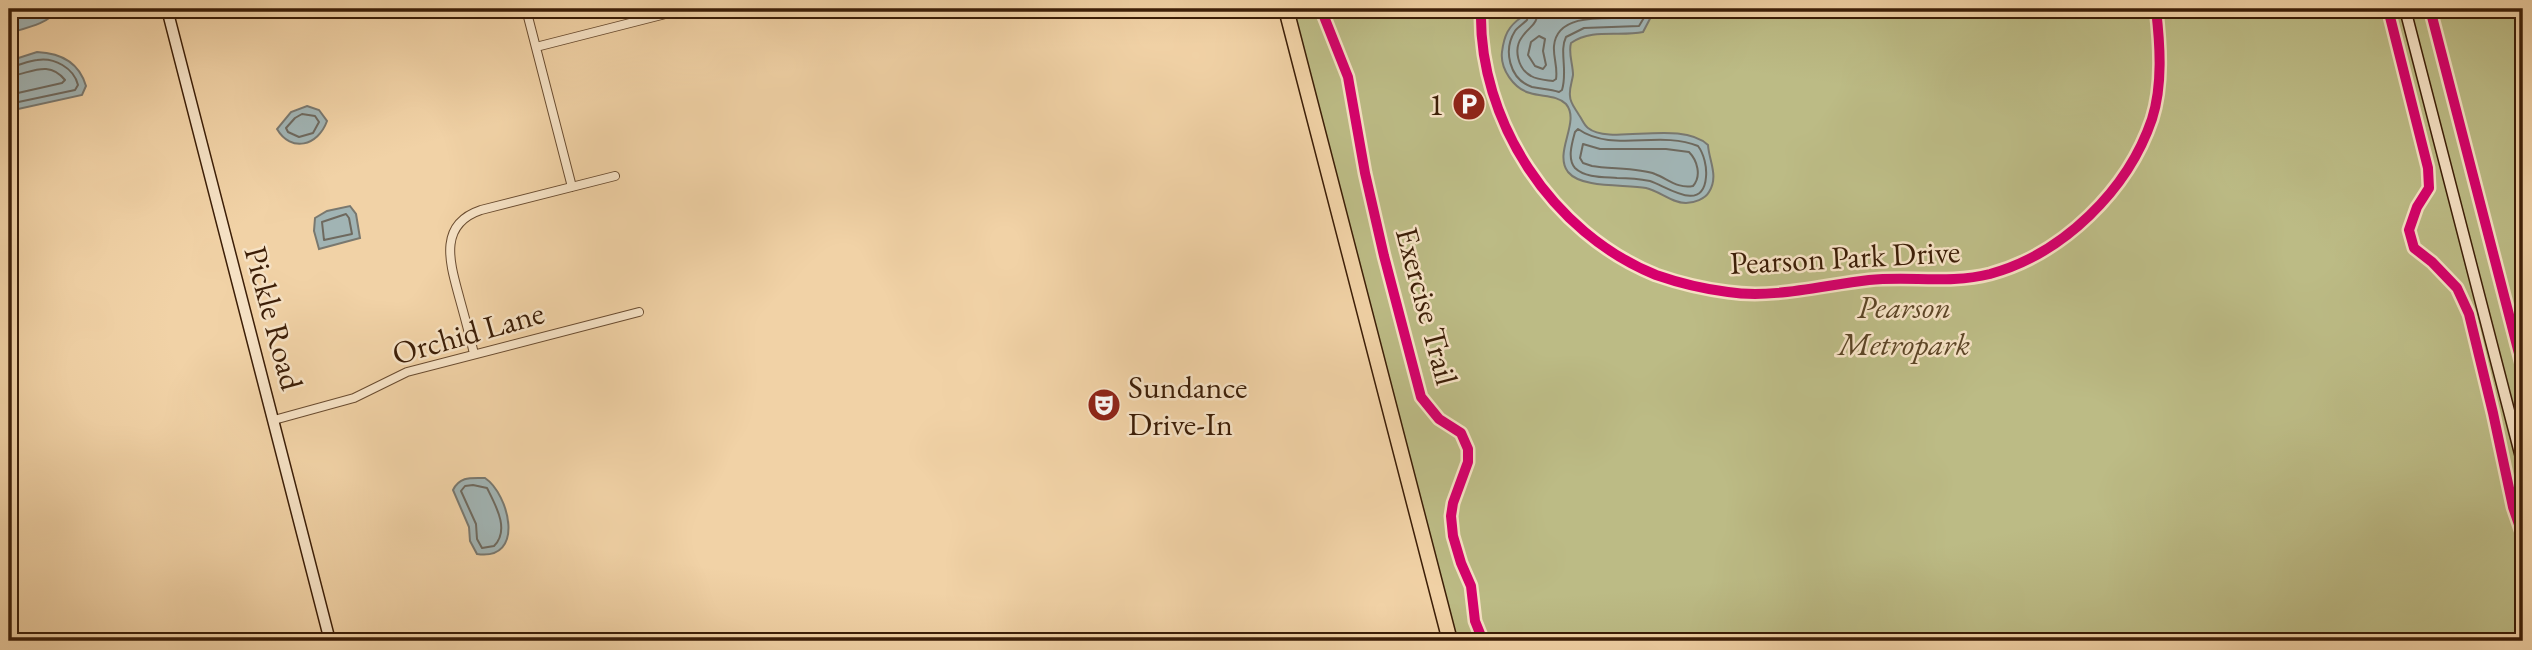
<svg xmlns="http://www.w3.org/2000/svg" width="2532" height="650" font-family="'EB Garamond',serif">
  <style>
    .green { fill: #bcbb85; stroke: #7c6c46; stroke-width: 2 }
    .water { fill: #a1b4b4; stroke: #79786f; stroke-width: 2 }
    .lines { fill: none; stroke-linecap: round; stroke-linejoin: round }
    .shore { stroke: #6e695e; stroke-width: 2 }
    .street-casing { stroke: #694b2f; stroke-width: 10 }
    .secondary-casing { stroke: #3c1e07; stroke-width: 13 }
    .highway-casing { stroke: #3c1e07; stroke-width: 17 }
    .street { stroke: #f6e2c5; stroke-width: 8 }
    .secondary { stroke: #f6e2c5; stroke-width: 10 }
    .highway { stroke: #f1d2a6; stroke-width: 14 }
    .cycleway-casing { stroke: #f6e2c5; stroke-width: 15 }
    .cycleway { stroke: #d6006c; stroke-width: 10 }
    .labels { text-anchor: middle; stroke-width: 5; stroke-linejoin: round; paint-order: stroke }
    .poi-label { font-size: 32px; fill: #3c1e07; stroke: #f6e2c5; text-anchor: end }
    .street-label { font-size: 32px; fill: #3c1e07; stroke: #f6e2c5 }
    .park-label { font-size: 32px; font-style: italic; fill: #5c4526; stroke: #f6e2c5 }
  </style>
  <rect width="100%" height="100%" fill="#f1d2a6"/>
  <filter id="stains"><feTurbulence type="fractalNoise" baseFrequency=".00286" numOctaves="4"/><feColorMatrix values="0 0 0 0 .2 0 0 0 0 .09 0 0 0 0 .02 0 0 0 .5 -.17"/></filter>
  <radialGradient id="worn" r=".72"><stop offset=".6" stop-color="#630" stop-opacity="0"/><stop offset="1" stop-color="#630" stop-opacity=".3"/></radialGradient>
  <path class="green" d="M1286 9H2523V641H1450Z"/>
  <path class="water" d="M9 9H59C48 24 26 28 9 33Z
    M1523 9H1650L1652 15 1643 32C1620 37 1592 28 1571 43 1568 53 1573 64 1573 75 1572 82 1569 89 1570 96 1570 103 1575 108 1579 115 1582 119 1584 125 1588 128 1610 146 1680 119 1708 145 1709 161 1719 176 1709 192 1705 199 1694 203 1686 203 1671 203 1660 191 1646 188 1626 184 1582 189 1568 172 1553 152 1581 122 1566 104 1557 95 1542 97 1530 93 1514 89 1500 69 1502 52 1504 36 1508 26 1522 17Z
    M37 52C60 53 79 62 86 86L82 95 9 111V61Z
    M307 106 319 110 327 121C318 146 291 153 277 129L291 112Z
    M350 206 356 214 360 238 319 249 314 231 315 218 327 211Z
    M485 478C509 494 526 561 477 554L470 541 469 527 453 490C460 476 471 478 485 478Z"/>
  <g class="lines">
    <path class="shore" d="M1529 9 1527 20C1523 24 1518 27 1515 31 1503 50 1509 79 1532 87 1541 89 1550 89 1559 92L1562 90C1568 71 1559 51 1566 37L1584 28 1639 26 1645 16 1644 9
      M1538 9C1537 27 1531 24 1522 37 1513 49 1518 69 1531 76 1538 80 1546 80 1553 81L1556 79C1558 67 1553 57 1554 46 1557 11 1610 19 1633 18L1635 9
      M1539 36 1545 39 1543 51 1546 65 1543 69 1535 66 1528 55 1531 42Z
      M9 67C18 66 27 61 37 60 54 57 74 68 78 85L75 90 9 104
      M9 76C30 74 48 59 65 80L62 83 9 95
      M302 114 315 116 319 122 313 133 299 137 288 132 286 128 295 118Z
      M1578 129C1612 153 1659 130 1698 146 1704 154 1707 167 1706 177 1703 214 1666 186 1650 181 1640 179 1627 178 1617 178 1605 177 1585 178 1575 168 1567 159 1572 143 1575 132Z
      M1583 144 1600 149H1666L1689 152C1697 160 1702 176 1693 186 1678 189 1668 179 1655 174 1641 168 1609 169 1592 166L1583 163 1580 158Z
      M346 214 349 218 352 234 324 240 322 222Z
      M473 485 487 488C496 506 510 530 494 546L482 548 477 539 476 524 461 491 465 486Z"/>
    <defs>
      <path id="street" d="M526 9 572 187
        M1481 9C1478 121 1552 233 1656 275 1679 283 1704 289 1728 292 1774 299 1823 285 1869 280 1910 276 1950 284 1990 274 2063 254 2128 190 2152 119 2163 85 2160 44 2156 9
        M536 47 685 9
        M474 354C470 336 465 318 460 300 451 266 436 225 481 210L615 176
        M274 420 354 398 407 372 639 312"/>
      <path id="secondary" d="M167 9 330 641
        M2405 9 2523 465"/>
      <path id="highway" d="M1286 9 1450 641"/>
    </defs>
    <use href="#street" class="street-casing"/>
    <use href="#secondary" class="secondary-casing"/>
    <use href="#highway" class="highway-casing"/>
    <use href="#street" class="street"/>
    <use href="#secondary" class="secondary"/>
    <use href="#highway" class="highway"/>
    <defs>
      <path id="cycleway" d="M1321 9 1348 77 1365 173 1384 256 1421 397 1439 419 1461 433 1468 449V462L1453 503 1451 516 1453 536 1461 563 1471 586 1475 621 1483 641
        M1481 9C1478 121 1552 233 1656 275 1679 283 1704 289 1728 292 1774 299 1823 285 1869 280 1910 276 1950 284 1990 274 2063 254 2128 190 2152 119 2163 85 2160 44 2156 9
        M2388 9 2428 168 2429 188 2417 207 2409 230 2414 248 2432 262 2457 288 2469 314 2493 413 2513 507 2523 536
        M2430 9 2523 369"/>
    </defs>
    <use href="#cycleway" class="cycleway-casing"/>
    <use href="#cycleway" class="cycleway"/>
  </g>
  <defs>
    <symbol id="parking-disc" viewBox="-11 -11 22 22"><circle r="9.5" fill="#8f2418" stroke="#f6e2c5"/><path d="M-3.5-5.5H1a3.5 3.5 0 0 1 0 7H-1V5.5H-3.5ZM-1-3.4V-.6H.8a1.4 1.4 0 0 0 0-2.8Z" fill="#fff"/></symbol>
    <symbol id="theatre-disc" viewBox="-11 -11 22 22"><circle r="9.5" fill="#8f2418" stroke="#f6e2c5"/><path d="M-5-5.5Q0-4 5-5.5V0Q5 5 0 6Q-5 5-5 0ZM-3.3-2.5H-1v1.5H-3.3ZM1-2.5H3.3v1.5H1ZM-2.8 1Q0 5.5 2.8 1Z" fill="#fff"/></symbol>
  </defs>
  <g fill-rule="evenodd">
    <use href="#parking-disc" x="1450" y="85" width="38" height="38"/>
    <use href="#theatre-disc" x="1085" y="386" width="38" height="38"/>
  </g>
  <g class="labels">
    <g class="poi-label">
      <text x="1444" y="115">1</text>
      <text x="1128" y="398" text-anchor="start">Sundance<tspan x="1128" dy="37">Drive-In</tspan></text>
    </g>
    <g class="street-label">
      <text transform="translate(1845 257) rotate(-3)" y="11">Pearson Park Drive</text>
      <text transform="translate(1427 306) rotate(75)" y="11">Exercise Trail</text>
      <text transform="translate(274 318) rotate(75)" y="11">Pickle Road</text>
      <text transform="translate(468 333) rotate(-16)" y="11">Orchid Lane</text>
    </g>
    <g class="park-label">
      <text x="1904" y="318">Pearson<tspan x="1904" dy="37">Metropark</tspan></text>
    </g>
  </g>
  <rect width="2532" height="650" fill="none" stroke="#f1d2a6" stroke-width="35"/>
  <rect x="10" y="10" width="2511" height="629" fill="none" stroke="#3c1e07" stroke-width="3.5"/>
  <rect x="18" y="18" width="2497" height="615" fill="none" stroke="#3c1e07" stroke-width="2"/>
  <rect width="100%" height="100%" filter="url(#stains)"/>
  <rect width="100%" height="100%" fill="url(#worn)"/>
</svg>
